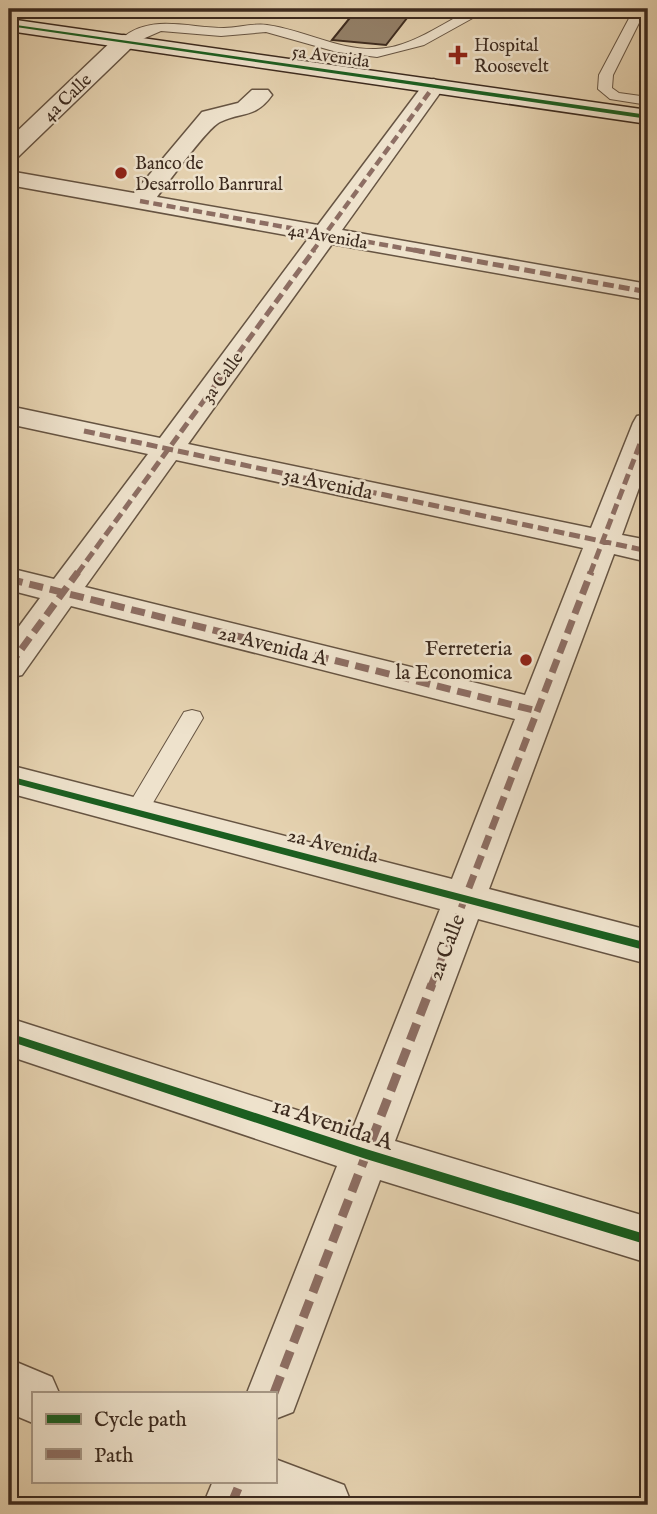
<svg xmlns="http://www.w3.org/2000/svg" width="657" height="1514" font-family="'IM FELL English',serif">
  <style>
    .building { fill: #94816a; stroke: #3c2a1e; stroke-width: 2 }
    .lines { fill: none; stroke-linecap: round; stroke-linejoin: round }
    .lane-casing { stroke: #665442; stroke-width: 2 }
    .street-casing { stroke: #665442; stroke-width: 3 }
    .secondary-casing { stroke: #3c2a1e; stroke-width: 3 }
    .lane { fill: #eee2cc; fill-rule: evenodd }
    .street { fill: #eee2cc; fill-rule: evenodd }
    .secondary { fill: #eee2cc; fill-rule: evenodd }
    .quiet-far3 { stroke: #8d6e63; stroke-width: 4.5; stroke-dasharray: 9 4.5; stroke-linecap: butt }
    .quiet-far2 { stroke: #8d6e63; stroke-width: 5; stroke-dasharray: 11 5; stroke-linecap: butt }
    .quiet-far1 { stroke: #8d6e63; stroke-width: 7; stroke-dasharray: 14 7; stroke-linecap: butt }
    .quiet { stroke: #8d6e63; stroke-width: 9; stroke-dasharray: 18 9; stroke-linecap: butt }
    .cycleway-casing { stroke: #eee2cc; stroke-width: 4 }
    .cycleway { fill: #1b5e20; fill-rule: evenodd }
    .poi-dot { fill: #8f2418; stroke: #eee2cc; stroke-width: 2.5 }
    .labels { text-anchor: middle; stroke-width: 5; stroke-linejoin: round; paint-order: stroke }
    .far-poi-label { font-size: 18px; fill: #3c2a1e; stroke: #eee2cc; text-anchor: start }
    .far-street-label { font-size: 18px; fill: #3c2a1e; stroke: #eee2cc }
    .street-label { font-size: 21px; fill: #3c2a1e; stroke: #eee2cc }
    .poi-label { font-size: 21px; fill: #3c2a1e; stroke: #eee2cc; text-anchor: end }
    .near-street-label { font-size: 24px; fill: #3c2a1e; stroke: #eee2cc }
  </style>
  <rect width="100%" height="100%" fill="#e5d2b0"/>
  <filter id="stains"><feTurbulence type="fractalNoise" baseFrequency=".00286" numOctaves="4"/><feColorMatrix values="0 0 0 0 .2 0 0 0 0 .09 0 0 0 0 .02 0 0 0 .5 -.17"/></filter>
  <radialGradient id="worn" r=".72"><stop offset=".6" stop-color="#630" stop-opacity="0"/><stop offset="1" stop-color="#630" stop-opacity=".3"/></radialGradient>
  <path class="building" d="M357 9H414L386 45 332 40Z"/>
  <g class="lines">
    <defs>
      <path id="lane" d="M71 9H146L126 17 77 13Z
        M473 9H489L424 45 377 57 337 52 266 32 221 36 161 31 129 45 118 42C147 12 188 28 224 28 238 28 252 23 267 25 304 30 337 50 376 49 412 48 441 23 473 9Z
        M634 9H646L613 75 612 88 619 93 648 97V105L610 99 598 89 599 75Z
        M192 710 200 712 203 718 144 818 136 821 128 818 124 812 128 806 184 712Z"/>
      <path id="street" d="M124 35 132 37 135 42 132 47 18 157 9 159V139L116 37Z
        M434 79 445 86 342 230 648 284V300L332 244 188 444 591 528 633 423 637 416 648 414V463L622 535 648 540V562L614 554 489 889 648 930V964L478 919 395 1141 648 1217V1263L380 1180 293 1412 275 1419V1393H247L337 1166 9 1056V1018L353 1128 440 909 9 793V765L452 879 515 719 71 606 22 675 9 678V640L40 598 9 590V568L54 579 148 454 9 424V406L160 438 308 239 9 185V171L134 193 202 112 238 103 252 90H268L272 95C255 119 242 111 220 122 207 128 169 182 157 197L318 225 426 81ZM176 460 583 548 525 695 85 587Z
        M9 1359 52 1377 59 1393H33V1423L9 1413Z
        M275 1459 344 1485 352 1505H203L213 1481H275Z"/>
      <path id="secondary" d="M9 19 648 110V124L9 31Z"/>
    </defs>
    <use href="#lane" class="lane-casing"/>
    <use href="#street" class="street-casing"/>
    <use href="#secondary" class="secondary-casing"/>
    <use href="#lane" class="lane"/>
    <use href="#street" class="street"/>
    <use href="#secondary" class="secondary"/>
    <path class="quiet-far3" d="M140 201 424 252
      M312 252 434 86"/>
    <path class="quiet-far2" d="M414 250 648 292
      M84 431 648 551
      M77 574 314 250
      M590 574 648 423"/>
    <path class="quiet-far1" d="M9 579 537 711
      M9 666 78 572
      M431 986 591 572"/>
    <path class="quiet" d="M274 1393 432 984
      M231 1505 241 1481"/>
    <defs>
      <path id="cycleway" d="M9 24 648 115V119L9 26Z
        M9 776 648 943V951L9 782Z
        M9 1033 366 1149 648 1235V1245L366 1159 9 1041Z"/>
    </defs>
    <use href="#cycleway" class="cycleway-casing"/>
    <use href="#cycleway" class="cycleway"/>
  </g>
  <g class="poi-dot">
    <path d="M454.5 44.5h7v7h7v7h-7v7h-7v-7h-7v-7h7z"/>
    <circle cx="121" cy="173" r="7"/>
    <circle cx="526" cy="660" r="7"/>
  </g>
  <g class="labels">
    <g class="far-poi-label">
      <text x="474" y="51">Hospital<tspan x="474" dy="21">Roosevelt</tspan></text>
      <text x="135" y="169">Banco de<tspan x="135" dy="21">Desarrollo Banrural</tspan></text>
    </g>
    <g class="far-street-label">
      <text transform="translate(331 56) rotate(8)" y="6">5a Avenida</text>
      <text transform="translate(67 97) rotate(-44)" y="6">4a Calle</text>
      <text transform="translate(328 236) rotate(10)" y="6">4a Avenida</text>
      <text transform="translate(222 377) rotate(-54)" y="6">3a Calle</text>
    </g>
    <g class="street-label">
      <text transform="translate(328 483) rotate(12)" y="7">3a Avenida</text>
      <text transform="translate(273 645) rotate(14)" y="7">2a Avenida A</text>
      <text transform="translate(333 845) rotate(14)" y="7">2a Avenida</text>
      <text transform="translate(446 947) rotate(-69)" y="7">2a Calle</text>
    </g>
    <g class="poi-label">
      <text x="512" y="655">Ferreteria<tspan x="512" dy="24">la Economica</tspan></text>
    </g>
    <g class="near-street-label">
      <text transform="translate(333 1123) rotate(18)" y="8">1a Avenida A</text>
    </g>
  </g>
  <rect width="657" height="1514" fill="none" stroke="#e5d2b0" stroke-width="35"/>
  <rect x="10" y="10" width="636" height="1493" fill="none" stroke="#3c2a1e" stroke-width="3.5"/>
  <rect x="18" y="18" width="622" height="1479" fill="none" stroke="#3c2a1e" stroke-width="2"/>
  <rect x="32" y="1392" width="245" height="91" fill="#eee2cc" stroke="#a79886" stroke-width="2"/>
  <rect x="46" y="1414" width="35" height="10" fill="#1b5e20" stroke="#a79886" stroke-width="2"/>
  <text x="94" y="1426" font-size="21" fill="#3c2a1e">Cycle path</text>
  <rect x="46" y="1449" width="35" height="10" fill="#8d6e63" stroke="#a79886" stroke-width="2"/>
  <text x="94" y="1462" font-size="21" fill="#3c2a1e">Path</text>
  <rect width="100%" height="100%" filter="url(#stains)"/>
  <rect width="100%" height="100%" fill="url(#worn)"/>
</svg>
